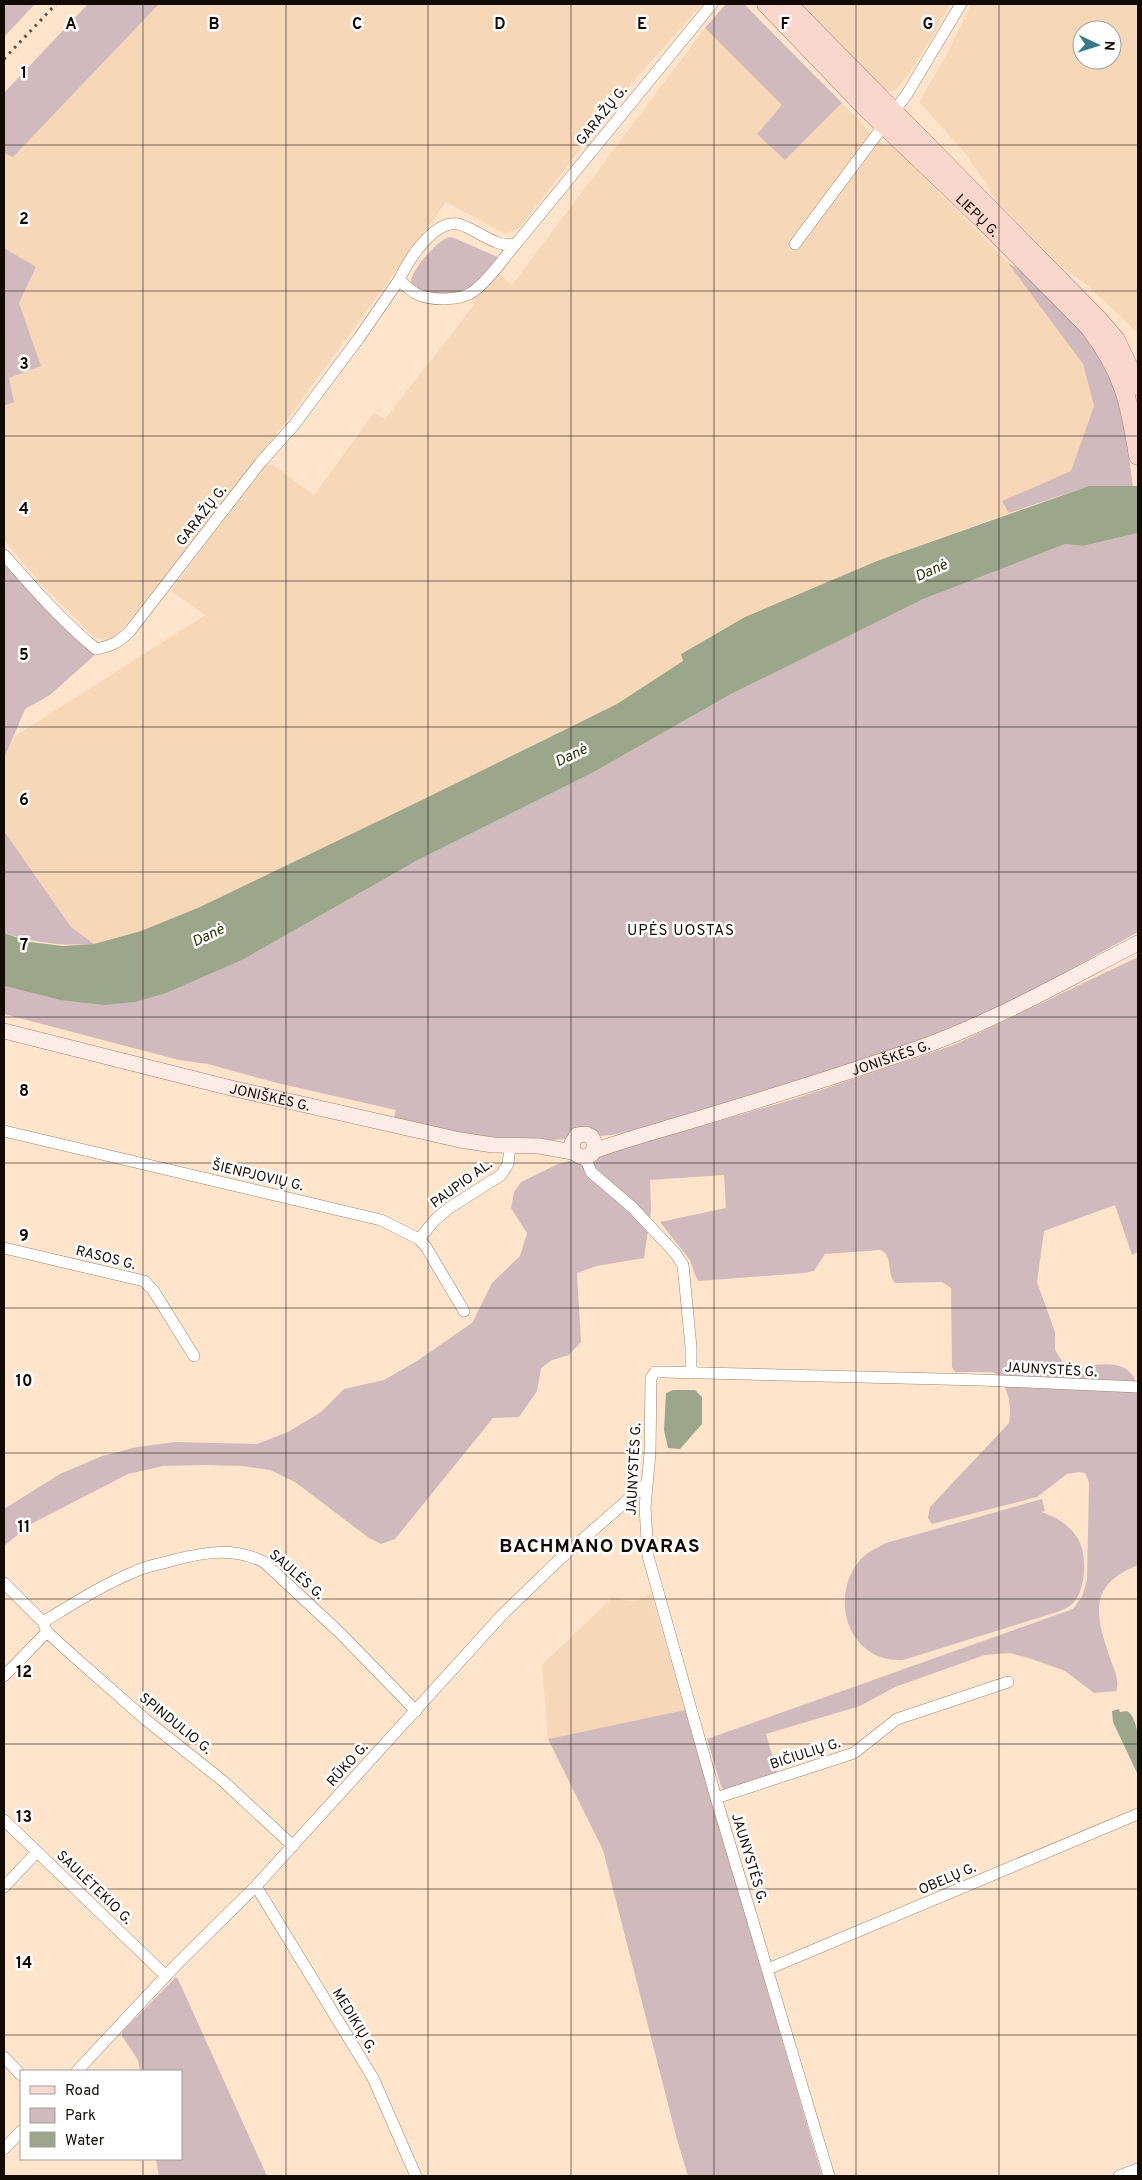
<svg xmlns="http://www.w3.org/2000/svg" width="1142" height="2180" font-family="Overpass,sans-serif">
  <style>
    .built { fill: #f6d7b7; fill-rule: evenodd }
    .green { fill: #d0babd }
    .water { fill: #9ca68b }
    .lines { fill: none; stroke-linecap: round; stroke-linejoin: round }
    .minor-casing { stroke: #9b836c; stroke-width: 12 }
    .secondary-casing { stroke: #9b836c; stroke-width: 16 }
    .primary-casing { stroke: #a77e70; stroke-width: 19 }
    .minor { stroke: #fff; stroke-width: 11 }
    .secondary { stroke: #fdebe6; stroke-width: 15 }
    .primary { stroke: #fad7cd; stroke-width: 18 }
    .rail { stroke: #5e5043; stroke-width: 3; stroke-dasharray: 2.5 5; stroke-linecap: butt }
    .grid { fill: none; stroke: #120a03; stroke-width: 1; stroke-opacity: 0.55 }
    .labels { text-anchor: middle; stroke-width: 5; stroke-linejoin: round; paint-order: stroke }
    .street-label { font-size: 14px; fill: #120a03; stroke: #fff }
    .water-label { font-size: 15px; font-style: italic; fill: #263303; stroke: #fff }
    .neighbourhood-label { font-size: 15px; letter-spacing: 1px; fill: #120a03; stroke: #fff }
    .district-label { font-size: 19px; font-weight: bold; letter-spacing: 1px; fill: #120a03; stroke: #fff }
    .grid-label { font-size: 16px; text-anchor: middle; font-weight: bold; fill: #120a03; stroke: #fff; stroke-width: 5; stroke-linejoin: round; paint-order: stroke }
  </style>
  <rect width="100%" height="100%" fill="#fee4ca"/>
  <path class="built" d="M159 4H702L631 84 519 228 505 234 446 202 292 413 211 519 120 632 112 640 104 641 93 636 43 586 4 540V406L14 402 9 378 41 366 19 303 36 267 4 248V153L13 156Z
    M800 4H950L933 36 909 73 896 90 889 92 882 89 854 58 821 27Z
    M971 4H1138V333L1088 286 1063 268 998 203 966 154 919 102 948 52ZM1082 30H1112V60H1082Z
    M705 28 782 105 785 160 842 103 883 145 893 146 1008 263 1083 364 1094 406 1071 471 1003 501 1009 513 877 561 745 617 681 653 684 661 617 704 422 800 200 907 141 931 94 944 71 927 4 831V759L15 736 205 615 171 591 263 465H273L314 495 374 413 385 419 474 305 472 299 498 273 512 285Z
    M651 1594 685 1710 548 1739 542 1665 613 1597 634 1602Z"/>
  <path class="green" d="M4 4H35L4 37Z
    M88 4H159L13 157 4 153V93Z
    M726 4H744L842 103 785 160 757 134 782 105 705 28Z
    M449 237 454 238 500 258 470 291C454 295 421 299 411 282 411 270 437 241 449 237Z
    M4 248 36 267 19 303 41 366 9 378 14 402 4 406Z
    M1008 263 1025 272 1080 329 1111 372 1133 456 1129 457 1133 487 1089 486 1009 513 1002 501 1071 471 1094 406 1083 364Z
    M1138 533V932L1042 985 967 1023 920 1041 775 1089 643 1128 612 1135 554 1140H507L481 1138 393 1120 396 1110 277 1083 208 1064 179 1060 4 1014V986L60 1000 244 959 418 860 592 773 733 693 923 598 1065 544 1083 546Z
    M4 557 97 653 50 695 25 709 4 759Z
    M4 831 71 927 94 944C60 946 36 943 4 933Z
    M1138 957V1252L1132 1255 1115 1205 1044 1231 1037 1282 1055 1332V1350L1063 1363 1073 1369C1091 1366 1120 1357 1133 1376 1136 1380 1137 1387 1138 1392V1505L1137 1506 1138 1511V1565C1088 1585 1095 1614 1110 1658 1114 1670 1120 1679 1116 1691L1094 1693 1065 1671 1032 1659 1010 1653 985 1655 895 1687 860 1706 766 1734 777 1772 773 1775 724 1790 721 1786 707 1739 1073 1609 1082 1597 1087 1580 1089 1482 1085 1473 1079 1472 1067 1474 1037 1497 932 1524 928 1518 930 1507 1009 1423C1012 1404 1008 1392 1000 1376L992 1372H955L952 1367 951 1288 942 1282 895 1283C886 1274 894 1255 880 1250L825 1254 814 1271 804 1273 699 1281 695 1275 690 1260 660 1222 726 1208 724 1175 650 1180 651 1211 644 1258 597 1266 577 1273 581 1342 569 1355 552 1360 541 1368 537 1391 519 1417 493 1418 395 1539 381 1544 369 1538 295 1482 270 1470 243 1466 207 1465 163 1466 128 1474 31 1524 4 1546V1509L60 1474 102 1456 137 1447 175 1442 257 1444 288 1432 321 1412 344 1389 384 1380 417 1361 472 1323 492 1283 520 1256 527 1233 511 1208 514 1192 521 1182 558 1164 678 1133 794 1099 954 1045Z
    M1042 1499 1045 1511 1041 1512C1056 1516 1074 1528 1080 1543 1087 1559 1086 1592 1071 1605 1067 1608 1062 1610 1057 1612L903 1660C848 1663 828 1598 860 1560 867 1552 877 1548 886 1543Z
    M685 1710 822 2176H688L678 2143 603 1850 548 1739Z
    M176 1977 178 1979 267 2176H159L156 2159H181V2071H140L138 2060 122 2036V2032Z"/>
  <path class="water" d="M1089 486H1138V533L1083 546 1065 544 923 599 733 693 592 773 418 860 244 959 166 993 135 1002 104 1005 60 1000 4 986V933L30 942 63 946 94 944 141 931 200 907 422 800 617 704 683 661 681 654 745 617 877 561Z
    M673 1390H695L702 1397V1424L680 1449 668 1448 664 1430 666 1393Z
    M1119 1709 1120 1712 1127 1711C1142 1720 1138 1759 1138 1775L1113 1722 1112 1711Z"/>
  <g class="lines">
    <defs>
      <path id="minor" d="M795 244 907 94 961 4
        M399 280C405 285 410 291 417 294 432 301 461 301 474 291 490 279 502 260 515 245
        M4 555C33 588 62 621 96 649 112 646 119 642 130 631L260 463 294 425 359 338 399 280C408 261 433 220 458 224 471 227 484 238 496 242 502 245 509 244 515 245L712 4
        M4 1131 381 1220 419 1239 426 1247 464 1311
        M585 1157 591 1172 633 1208 675 1253 683 1265 691 1347V1373
        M419 1239 435 1220 449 1208 501 1175 508 1164 510 1146
        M4 1248 144 1281 153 1290 194 1356
        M4 1583 43 1622 47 1632 70 1653 146 1720 223 1781 293 1846
        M43 1622C73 1604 102 1585 134 1572 146 1566 161 1564 174 1560 205 1552 234 1547 264 1562L340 1633 416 1711
        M4 1676 47 1632
        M716 1798 854 1753 897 1719 1008 1682
        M4 1820 166 1976
        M256 1886 373 2078 416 2176
        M4 1887 37 1852
        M768 1969 1138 1814
        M4 2057 21 2075
        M77 2071 178 1963 256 1886 502 1615 560 1559 646 1484
        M4 2149 21 2131
        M829 2176 716 1798 648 1556 645 1507 650 1453 651 1378 655 1372H664L980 1380 1138 1387
        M1119 2176 1138 2169"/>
      <g id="secondary">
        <path id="s1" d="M4 1031 231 1088 460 1140 493 1145 539 1146 573 1152 581 1157H585L592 1154 595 1145 592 1137 586 1134 577 1135 572 1143 573 1152"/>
        <path id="s2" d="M594 1151C624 1140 654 1132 684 1123 767 1098 849 1073 930 1044 1002 1017 1070 978 1138 943"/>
      </g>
      <g id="primary">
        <path id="s3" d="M766 4 866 108 983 220 1089 327C1124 373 1129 401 1138 456"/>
        <path d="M788 4 1099 320 1116 340 1138 386"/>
      </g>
    </defs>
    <use href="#minor" class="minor-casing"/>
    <use href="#secondary" class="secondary-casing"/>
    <use href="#primary" class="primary-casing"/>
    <use href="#minor" class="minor"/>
    <use href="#secondary" class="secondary"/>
    <use href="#primary" class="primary"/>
    <path class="rail" d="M4 59 56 4"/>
  </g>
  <path class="grid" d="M143 4V2071M286 4V2176M428 4V2176M571 4V2176M714 4V2176M856 4V2176M999 4V2176M4 145H1138M4 291H1138M4 436H1138M4 581H1138M4 727H1138M4 872H1138M4 1017H1138M4 1163H1138M4 1308H1138M4 1453H1138M4 1599H1138M4 1744H1138M4 1889H1138M4 2035H1138M143 2159V2176"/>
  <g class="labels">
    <g class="street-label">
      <text transform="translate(601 115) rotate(-51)" y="5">GARAŽŲ G.</text>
      <text dy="5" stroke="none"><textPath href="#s3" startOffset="299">LIEPŲ G.</textPath></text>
      <text transform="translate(201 515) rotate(-52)" y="5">GARAŽŲ G.</text>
      <text dy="5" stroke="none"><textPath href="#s2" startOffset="311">JONIŠKĖS G.</textPath></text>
      <text dy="5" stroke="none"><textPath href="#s1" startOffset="274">JONIŠKĖS G.</textPath></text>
      <text transform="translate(258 1175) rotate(13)" y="5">ŠIENPJOVIŲ G.</text>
      <text transform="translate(461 1183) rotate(-36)" y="5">PAUPIO AL.</text>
      <text transform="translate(106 1257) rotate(14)" y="5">RASOS G.</text>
      <text transform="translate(1051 1369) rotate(3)" y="5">JAUNYSTĖS G.</text>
      <text transform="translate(633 1469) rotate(-87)" y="5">JAUNYSTĖS G.</text>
      <text transform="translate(297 1574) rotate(41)" y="5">SAULĖS G.</text>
      <text transform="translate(176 1723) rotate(39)" y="5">SPINDULIO G.</text>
      <text transform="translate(805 1753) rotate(-18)" y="5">BIČIULIŲ G.</text>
      <text transform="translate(347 1764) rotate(-48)" y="5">RŪKO G.</text>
      <text transform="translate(750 1858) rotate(73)" y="5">JAUNYSTĖS G.</text>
      <text transform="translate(947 1878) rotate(-23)" y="5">OBELŲ G.</text>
      <text transform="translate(95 1887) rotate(44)" y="5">SAULĖTEKIO G.</text>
      <text transform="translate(355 2020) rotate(59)" y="5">MEDIKIŲ G.</text>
    </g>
    <g class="water-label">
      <text transform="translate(931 570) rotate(-24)" y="5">Danė</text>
      <text transform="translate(571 755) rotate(-26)" y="5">Danė</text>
      <text transform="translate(208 935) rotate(-26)" y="5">Danė</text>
    </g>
    <g class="neighbourhood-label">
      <text x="681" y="935">UPĖS UOSTAS</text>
    </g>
    <g class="district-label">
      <text x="600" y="1552">BACHMANO DVARAS</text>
    </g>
  </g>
  <g class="grid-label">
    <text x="71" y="29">A</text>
    <text x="214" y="29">B</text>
    <text x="357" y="29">C</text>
    <text x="500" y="29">D</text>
    <text x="642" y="29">E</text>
    <text x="785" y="29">F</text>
    <text x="928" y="29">G</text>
    <text x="24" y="78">1</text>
    <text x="24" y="224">2</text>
    <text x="24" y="369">3</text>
    <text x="24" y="514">4</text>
    <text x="24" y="660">5</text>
    <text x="24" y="805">6</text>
    <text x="24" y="950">7</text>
    <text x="24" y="1096">8</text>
    <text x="24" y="1241">9</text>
    <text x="24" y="1386">10</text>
    <text x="24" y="1532">11</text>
    <text x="24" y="1677">12</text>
    <text x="24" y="1822">13</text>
    <text x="24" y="1968">14</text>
  </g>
  <rect width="1142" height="2180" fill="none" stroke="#120a03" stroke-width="10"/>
  <rect x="20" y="2070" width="162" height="90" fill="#ffffff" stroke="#a09d9a"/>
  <rect x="30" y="2086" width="25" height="8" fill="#fad7cd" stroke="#a09d9a"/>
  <text x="65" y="2095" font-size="15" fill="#120a03">Road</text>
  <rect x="30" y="2108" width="25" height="15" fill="#d0babd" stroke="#a09d9a"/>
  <text x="65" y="2120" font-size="15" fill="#120a03">Park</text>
  <rect x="30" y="2132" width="25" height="15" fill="#9ca68b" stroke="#a09d9a"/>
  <text x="65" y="2145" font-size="15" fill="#120a03">Water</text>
  <g transform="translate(1097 45) rotate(94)"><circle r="24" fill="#ffffff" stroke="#a09d9a"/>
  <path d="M0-4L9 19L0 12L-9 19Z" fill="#357b87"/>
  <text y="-8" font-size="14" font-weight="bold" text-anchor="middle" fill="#120a03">N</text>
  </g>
</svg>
